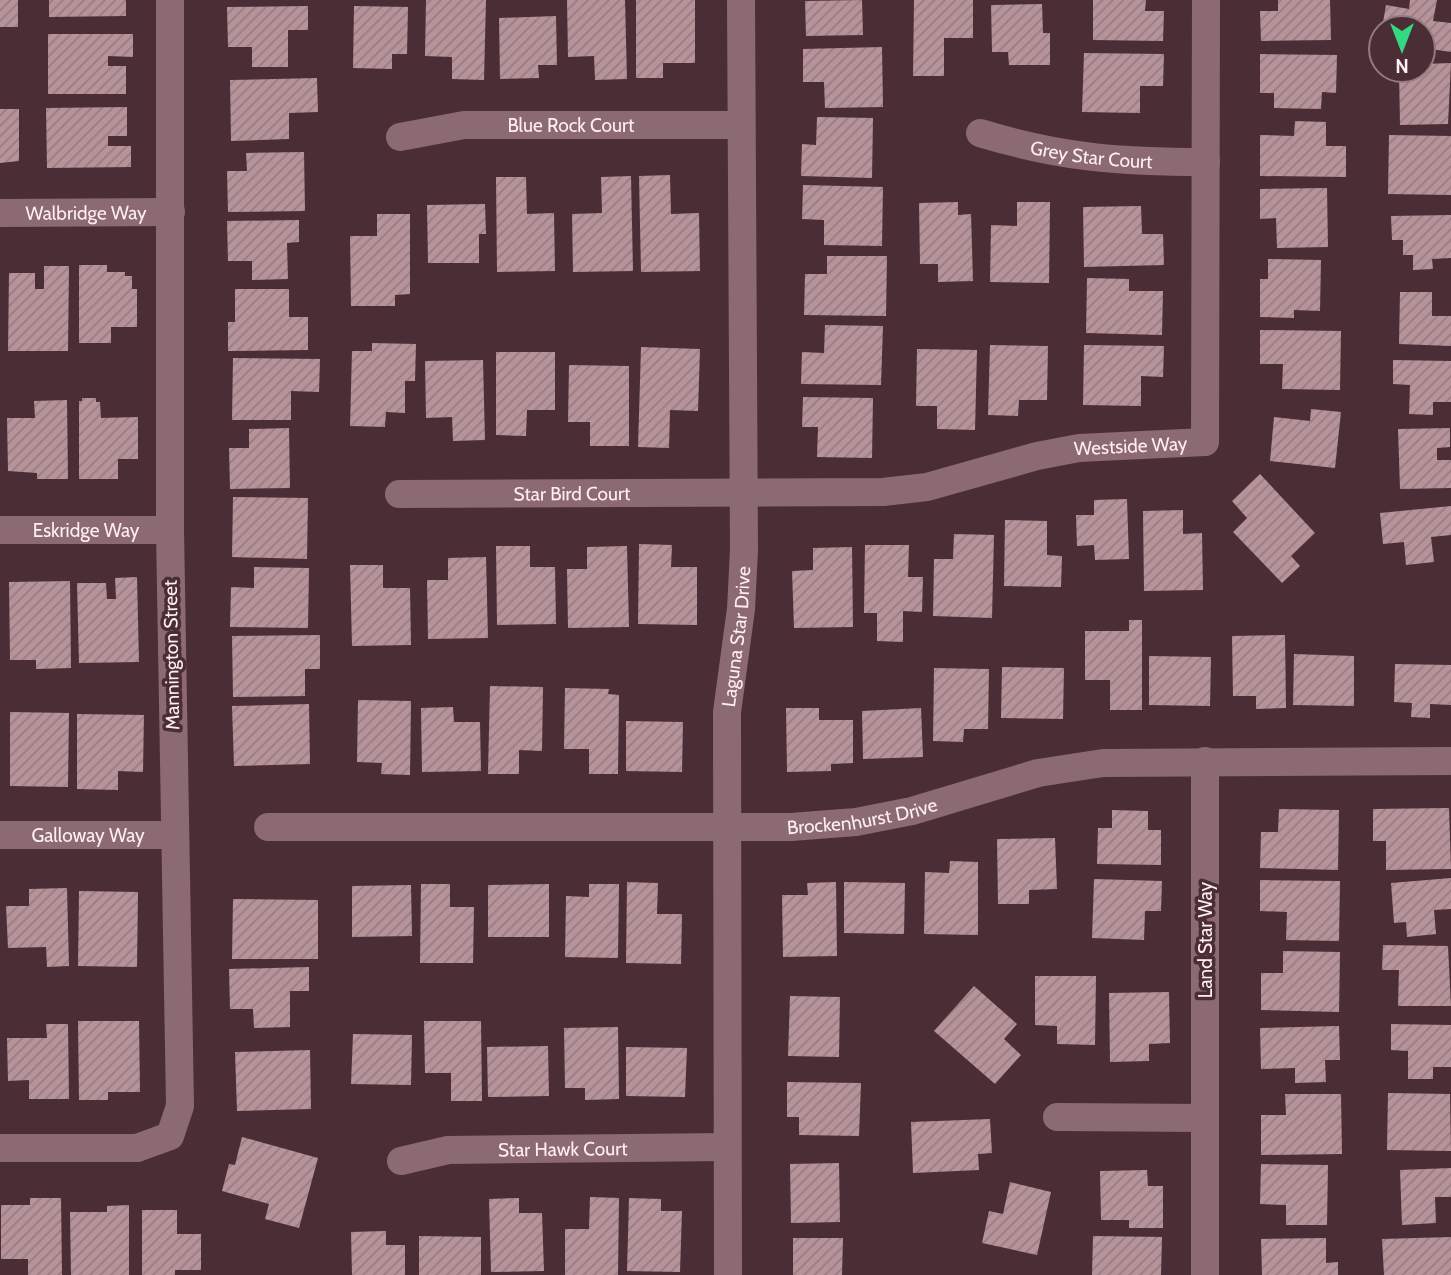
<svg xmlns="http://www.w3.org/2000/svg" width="1451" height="1275" font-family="Cabin,sans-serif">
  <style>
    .building { fill: url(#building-hatch) }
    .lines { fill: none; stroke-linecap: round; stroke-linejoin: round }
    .street { stroke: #8c6a71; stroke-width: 28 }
    .labels { text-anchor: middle; stroke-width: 7; stroke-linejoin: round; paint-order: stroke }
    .street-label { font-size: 19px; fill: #feeef1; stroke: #4b2e35 }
  </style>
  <defs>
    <pattern id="building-hatch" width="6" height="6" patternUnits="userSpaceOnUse" patternTransform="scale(1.75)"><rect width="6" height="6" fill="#b69299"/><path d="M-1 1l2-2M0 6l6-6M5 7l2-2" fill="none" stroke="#967c81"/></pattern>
  </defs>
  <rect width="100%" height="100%" fill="#4b2e35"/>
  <path class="building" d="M0 0H18V27H0Z
    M49 0H126V16L49 17Z
    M426 0H486L484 80 452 79V57L425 56Z
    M567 0H625L627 79 595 80 594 56 568 57Z
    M636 0H695V63H663V78H636Z
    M862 0 863 35 806 36 805 1Z
    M914 0H973V38H944V76H913Z
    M1093 0H1146L1145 11H1164L1163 41 1093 40Z
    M1278 0H1330L1331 40 1261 41 1260 11H1278Z
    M1410 0H1437L1433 21 1451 23V52L1423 48V28H1382L1386 5 1409 9Z
    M1042 4 1043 33H1050V65H1009L1008 52H992L991 5Z
    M308 6V30H288V67H252V47H228L227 7Z
    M354 6 408 7 407 54H392V69L353 68Z
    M556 16 557 65H538L539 78 500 79 499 18Z
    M48 34H133V57L108 56V66H126V94H48Z
    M882 47 883 107 825 108 824 82H803V49Z
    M1084 53 1164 54 1163 86H1140V113L1082 112Z
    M1260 54 1337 55 1336 93 1322 92 1321 109 1274 108V93H1260Z
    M1451 63 1448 124 1400 125 1399 70H1423V64Z
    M317 78 318 112 289 113V139L231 141 230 80Z
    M127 107V136H108V146H131V167L47 168 46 108Z
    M0 109H19V161L0 163Z
    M817 117 873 118 872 178 801 176 802 144 816 145Z
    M1295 121 1326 122V146H1346V177L1260 176V135L1294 136Z
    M1389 135 1451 136V195L1388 194Z
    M304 152 305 211 228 212 227 171H247L246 153Z
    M670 175 671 214 699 213 700 271 641 272 639 176Z
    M631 176 633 271 573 272 572 214 602 213 601 177Z
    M496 177H526L527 214 554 213 555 271 497 272Z
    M803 185 883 187 882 246 824 245V220L802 219Z
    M1327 188 1328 247 1277 248 1276 218 1260 219V189Z
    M958 202V215L971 214 973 281 938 282V264H920L919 203Z
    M1017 202H1050L1049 283 990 282 991 225 1017 226Z
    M485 204 486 234H479V263H428L427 205Z
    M1141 206 1142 234H1163L1164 265 1084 267 1083 207Z
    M377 214H410V294L395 295V306H351L350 236H377Z
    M1451 215V258L1432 259 1433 269 1413 270V255H1403V240H1392L1391 216Z
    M299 220V242L287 243 288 279 252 280V261H228L227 221Z
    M827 256H887L886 316 804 315 805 274H827Z
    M1268 259 1321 260 1320 311 1294 310V318L1260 317V279H1268Z
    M79 265H107V272H125V276H132V289H137V327H111V343H79Z
    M44 266H69L68 351H8L9 273H35V289H44Z
    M1087 278 1129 279V291H1163L1162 335 1086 333Z
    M235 289H289V317H308V350L228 351V322H235Z
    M1400 292H1432V316H1451V346L1399 344Z
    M825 325 883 326 881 385 801 384 802 352 824 353Z
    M1260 330 1341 331 1340 390 1282 389 1283 364H1260Z
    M372 343 416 344 415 381H405V413L386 412 385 427 350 426 352 351H372Z
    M990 345 1048 346 1047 400H1019L1018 416 988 415Z
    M1084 345 1164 346 1163 377 1141 376V406L1083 405Z
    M641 347 700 349 698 411 670 410 669 448 638 447Z
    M917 349 977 350 975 430 937 429V406H916Z
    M496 352H555V410H527L526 436 496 435Z
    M233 358 320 359 319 392 291 391V420H232Z
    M483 360 485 440 453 441 452 417 426 418 425 361Z
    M1393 360 1451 361V402H1433V415L1409 414 1410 385 1393 384Z
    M569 365 629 366V446H590V422H568Z
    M803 397 873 398 872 458 817 457 818 427H802Z
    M82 398H96V402H100L101 418 138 417V459H118V479H79V401H82Z
    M67 400 68 479H37V473L8 471 7 418H35L34 401Z
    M1311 409 1341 412 1335 468 1270 461 1274 417 1310 421Z
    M289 428 290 488 230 489 229 448H249V429Z
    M1450 428V447L1437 448V460H1451V488L1400 489 1398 429Z
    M1260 474 1315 533 1291 556 1300 566 1282 583 1233 532 1247 518 1232 501Z
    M233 497 308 498 307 559 232 557Z
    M1127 499 1129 559 1095 560 1094 545 1077 546 1076 515H1094V500Z
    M1451 506V535L1431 537 1434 562 1406 565 1404 542 1383 544 1380 513Z
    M1183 510V534L1202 533 1203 590 1144 591 1143 511Z
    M1005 520 1047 521V555L1062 556 1061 587 1004 586Z
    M954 534 994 535 992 618 933 616 934 559H953Z
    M639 544 672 545 671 567H697V625L638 624Z
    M865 545H909L908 577H923L922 612 903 611V642L877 641V613H864Z
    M496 546H530V567H555L556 624 497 625Z
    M627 546 629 627 568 628 567 569H587V547Z
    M852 547 853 627 794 628 792 571 813 570V548Z
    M486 557 488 638 428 639 427 580H448V558Z
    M350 565H383V588H410L411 645 352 646Z
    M254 567 309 568 308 628 230 627 231 587 254 588Z
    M137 577 139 662 79 663 77 583H106L107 599H116L115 578Z
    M70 581 71 668 36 669V660H10L9 582Z
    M1129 620H1142V710H1110V680H1085V631H1129Z
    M320 635V669H305V696L233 697 232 636Z
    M1285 635 1286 708 1256 709V696H1233L1232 636Z
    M1294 654 1354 656V706L1293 705Z
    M1149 656 1211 657 1210 706 1149 705Z
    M1395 664 1451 665V705L1430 704V718L1411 717 1412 703 1394 702Z
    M1002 667 1064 668 1063 719 1001 718Z
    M934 668 989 669 988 729H964L963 742 933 741Z
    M490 686 543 687 542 751 519 750V774H488Z
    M565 688 609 689 608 694 619 695 618 774H589V749H564Z
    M358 700 411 701 410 775 381 774 382 763 357 762Z
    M309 704 310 764 234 766 232 706Z
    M453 707 454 722H480L481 771 422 772 421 708Z
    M786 708H819V720H853V763L831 764V771L787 772Z
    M921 708 923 757 863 759 862 711Z
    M10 712 69 713 68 787 10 786Z
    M77 714 144 715 143 772 118 771V790L77 789Z
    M626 721 683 722 682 772 626 771Z
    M1449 808 1451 869 1386 870V841H1373V809Z
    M1279 809 1339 810 1338 870 1260 868 1261 832H1278Z
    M1112 810 1148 811V830H1161V865L1097 864 1098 828H1112Z
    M1055 838 1057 889 1029 890V904H998L997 839Z
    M950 861 978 862V935L924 934 925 872 949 873Z
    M1451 878V909L1434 910 1436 934 1407 937 1406 922 1394 923 1391 883Z
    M1094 879 1162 881 1161 911H1145L1144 940 1092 938Z
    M1260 880 1340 881 1339 941 1286 940 1287 912 1260 911Z
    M627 882 658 883 657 914H682L681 964 626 963Z
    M836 882 837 956 783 957 782 895H808L807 883Z
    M844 882 905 883 904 934 844 933Z
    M421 884H450V907H474L473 963H420Z
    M549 884V937H488V885Z
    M589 884H619L618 958 565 957 566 896 589 897Z
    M411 885 412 936 352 937V886Z
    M67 888 69 966 47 967 46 947 8 948 6 906H29V889Z
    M79 891 138 892 137 967 78 966Z
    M233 899 318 900V959H232Z
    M1383 945 1448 946 1451 1006H1398L1399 970H1382Z
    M1283 951 1340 952 1339 1012 1261 1010V973H1283Z
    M309 967V991H290V1027L254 1028 253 1009H230L229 969Z
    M1035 976H1096L1095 1045 1057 1044V1026L1035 1025Z
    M974 986 1017 1024 1004 1039 1021 1055 995 1084 934 1031Z
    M1169 992 1170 1043 1149 1044V1061L1110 1062 1109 993Z
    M790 996 840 997 839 1057 788 1056Z
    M78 1021H139L140 1092H108V1100H79Z
    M424 1021H481L482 1101H451V1073H425Z
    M46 1024H68L69 1099H29V1080L8 1081 7 1038H47Z
    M1391 1024 1451 1025V1067H1433V1079H1408V1051L1391 1050Z
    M1339 1026 1340 1060H1325L1326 1082 1295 1083V1068L1261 1069 1260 1028Z
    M618 1027 619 1099 585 1100V1088H565L564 1028Z
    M353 1034 412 1035 411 1085 351 1084Z
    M548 1046 549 1096 488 1097 487 1047Z
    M626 1047 687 1048 685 1097 626 1096Z
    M310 1050 311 1109 237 1111 235 1052Z
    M787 1082 861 1083 859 1136 799 1135V1117H787Z
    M1388 1093 1450 1094 1451 1151 1387 1150Z
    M1285 1094H1341L1342 1154 1261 1155V1115H1286Z
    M990 1119 992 1153 978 1154 979 1170 913 1173 911 1122Z
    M242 1137 318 1158 299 1228 265 1219 269 1204 222 1191 229 1164 235 1165Z
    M839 1163 840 1222 791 1223 790 1164Z
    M1261 1164 1328 1165 1327 1225H1286V1205L1260 1204Z
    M1451 1168V1197H1435L1436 1223 1402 1225 1400 1170Z
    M1147 1170 1148 1186H1163V1228H1129V1220H1101L1100 1171Z
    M1010 1182 1051 1192 1037 1255 982 1243 989 1211 1003 1214Z
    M590 1197 619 1198 618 1275H565V1229H589Z
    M30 1198H61L62 1275H28V1259H1V1205H30Z
    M519 1198V1213H542L544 1271 491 1272 489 1199Z
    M629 1198 661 1199V1211H682L680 1272 627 1271Z
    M129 1205V1275H71L70 1212H107V1206Z
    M142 1210H177V1234H201V1270H175V1275H142Z
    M386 1231V1245H405V1275H352L351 1232Z
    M419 1236 481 1237V1275H419Z
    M1093 1236 1162 1237 1161 1275H1092Z
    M1451 1237V1275H1384L1382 1239Z
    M793 1238H843L842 1275H793Z
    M1326 1238V1263L1338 1262V1275H1262L1261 1239Z"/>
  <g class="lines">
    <g class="street">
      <path id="s1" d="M980 133C1062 158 1121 162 1206 162"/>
      <path id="s2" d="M400 137 464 125H741"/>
      <path id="s3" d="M0 213 171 212"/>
      <path id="s4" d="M399 494 883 492 927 487 1037 456 1079 448 1205 442 1206 0"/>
      <path id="s5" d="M0 530H170"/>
      <path id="s6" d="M268 827H791L856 822 912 811 1038 773 1103 763 1451 761"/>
      <path id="s7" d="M0 835H174"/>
      <path d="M1057 1117 1205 1118"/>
      <path d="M0 1148H137L170 1136 180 1106 170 530V0"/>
      <path id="s8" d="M401 1161 448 1150 726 1147"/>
      <path id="s9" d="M728 1275 727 712 741 609 744 550 741 0"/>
      <path d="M1205 1275V761"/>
    </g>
  </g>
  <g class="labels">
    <g class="street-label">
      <text dy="7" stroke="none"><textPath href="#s2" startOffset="172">Blue Rock Court</textPath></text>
      <text dy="7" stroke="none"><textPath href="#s1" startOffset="114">Grey Star Court</textPath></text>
      <text dy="7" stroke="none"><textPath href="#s3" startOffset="86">Walbridge Way</textPath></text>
      <text dy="7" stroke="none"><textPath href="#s4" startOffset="737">Westside Way</textPath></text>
      <text dy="7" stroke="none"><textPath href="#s4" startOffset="173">Star Bird Court</textPath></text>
      <text dy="7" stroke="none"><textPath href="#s5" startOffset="86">Eskridge Way</textPath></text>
      <text dy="7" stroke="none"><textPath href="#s9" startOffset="639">Laguna Star Drive</textPath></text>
      <text transform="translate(171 655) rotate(-91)" y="7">Mannington Street</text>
      <text dy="7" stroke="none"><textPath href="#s6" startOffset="595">Brockenhurst Drive</textPath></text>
      <text dy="7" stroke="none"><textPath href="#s7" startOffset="88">Galloway Way</textPath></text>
      <text transform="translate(1205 940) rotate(-90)" y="7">Land Star Way</text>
      <text dy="7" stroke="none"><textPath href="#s8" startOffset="163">Star Hawk Court</textPath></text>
    </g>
  </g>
  <g transform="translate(1402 49) rotate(180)"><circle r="33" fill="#4b2e35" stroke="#937b80" stroke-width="2"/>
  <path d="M0-5L12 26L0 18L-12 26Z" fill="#33d881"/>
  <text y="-10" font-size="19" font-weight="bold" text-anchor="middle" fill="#feeef1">N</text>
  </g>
</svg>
